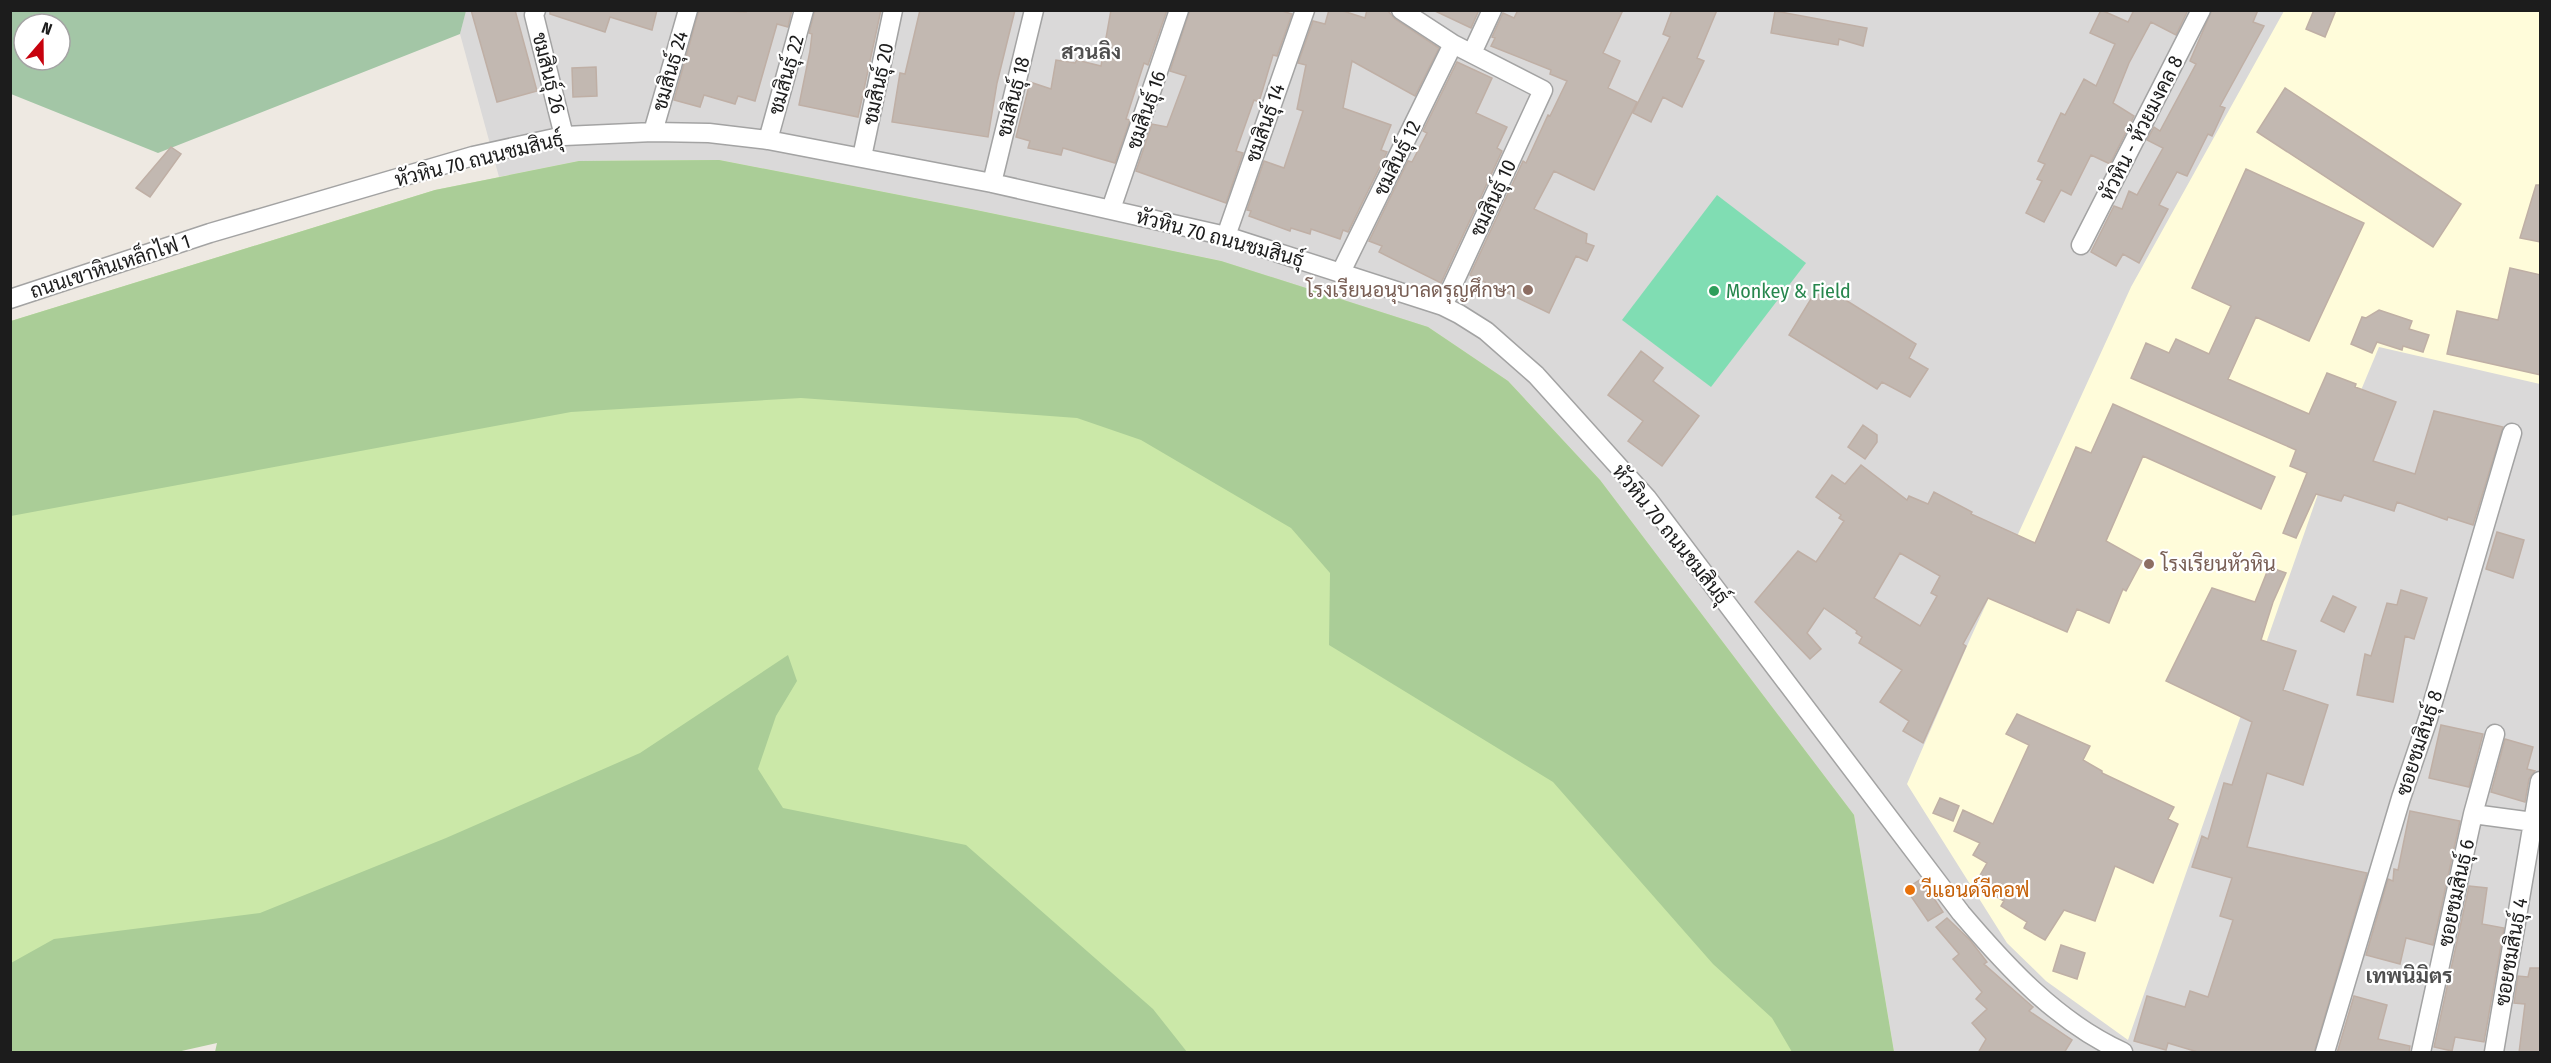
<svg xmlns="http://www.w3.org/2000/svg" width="2551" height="1063" font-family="'Fira Sans Condensed',Sarabun,sans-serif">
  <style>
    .residential { fill: #dad9d9 }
    .education { fill: #fffcda }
    .grass { fill: #cbe8a8 }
    .forest { fill: #aacd97 }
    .cemetery { fill: #a3c6a6; fill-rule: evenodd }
    .pitch { fill: #80ddb3 }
    .building { fill: #c2b8b1; stroke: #bfafa5; stroke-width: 1.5; fill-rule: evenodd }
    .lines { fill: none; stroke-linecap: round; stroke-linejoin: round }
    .street-casing { stroke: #a3a3a3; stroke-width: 21 }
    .street { stroke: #fff; stroke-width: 18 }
    .education-dot { fill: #8d6e63; stroke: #fff; stroke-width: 2 }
    .leisure-dot { fill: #2e9e5b; stroke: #fff; stroke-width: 2 }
    .food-dot { fill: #e8710a; stroke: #fff; stroke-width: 2 }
    .labels { text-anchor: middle; stroke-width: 4.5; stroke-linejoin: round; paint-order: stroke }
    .street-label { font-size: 20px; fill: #1c1c1c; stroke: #fff }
    .education-label { font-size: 20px; fill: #785e54; stroke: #fff; text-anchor: end }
    .leisure-label { font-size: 20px; fill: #27864d; stroke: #fff; text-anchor: start }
    .food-label { font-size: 20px; fill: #c56008; stroke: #fff; text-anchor: start }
    .neighbourhood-label { font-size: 21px; font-weight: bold; fill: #4f4f4f; stroke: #fff }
  </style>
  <rect width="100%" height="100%" fill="#eee9e2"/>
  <path class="residential" d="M466 10 2540 11V1052H1894L1854 815 1221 261 971 209 719 160 579 161 499 177 460 34Z"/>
  <path class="education" d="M2284 11H2540V384L2379 347 2319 491 2128 1040 2046 981 2007 943 1907 784 1971 637 2131 287Z"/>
  <path class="grass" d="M719 160 971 209 1221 261 1428 327 1508 381 1600 480 1854 815 1894 1052H1017L516 940 177 1052H11V321L435 190 579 161Z"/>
  <path class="forest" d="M719 160 971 209 1221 261 1428 327 1508 381 1600 480 1854 815 1894 1052H1792L1772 1018 1713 964 1553 782 1329 645 1330 573 1291 528 1141 440 1077 418 801 398 571 412 11 516V321L435 190 579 161Z
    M788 655 797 681 776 716 758 769 783 808 966 845 1153 1009 1187 1052H215L217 1043 177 1052H11V963L54 939 260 913 446 838 640 753Z"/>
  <path class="cemetery" d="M10 11H466L460 34 158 153 11 94ZM24 24H60V60H24Z"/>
  <path class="pitch" d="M1717 195 1806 263 1711 387 1622 320Z"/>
  <path class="building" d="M471 10H515L537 91 497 102Z
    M550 10H657L652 30 610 17 605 32 550 14Z
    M699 10 746 12V10H792L788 27 777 24 755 101 738 96 735 104 704 95 700 107 674 100Z
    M815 10H881L858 117 799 105 810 51 812 34 809 33Z
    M920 10H1015L997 83 988 137 892 122 900 73 905 74Z
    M1111 10H1167L1148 65 1144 63 1126 119 1130 120 1115 163 1063 148 1061 155 1028 148 1030 141 1016 137 1030 82 1051 89 1056 60 1075 63 1077 60 1101 66Z
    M1190 10H1279L1292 14 1277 56 1273 55 1259 102 1254 100 1236 151 1243 153 1226 203 1136 171 1152 124 1167 127 1186 76 1170 71Z
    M1329 10H1340L1365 18 1367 10H1387L1395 19 1439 48 1415 96 1352 61 1343 108 1391 125 1381 150 1387 152 1348 232 1343 230 1340 239 1311 229 1310 234 1291 228 1290 231 1249 216 1251 211 1247 210 1264 161 1284 168 1303 111 1297 109 1306 65 1298 63 1313 21 1325 24Z
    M1433 10H1479L1471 28Z
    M1518 10H1623L1603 53 1620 61 1608 88 1637 102 1594 190 1554 171 1534 209 1587 234 1586 243 1594 246 1587 261 1576 256 1549 313 1470 275 1523 161 1526 163 1548 115 1550 116 1567 81 1550 74 1551 70 1491 46 1495 38 1492 37 1503 13 1514 18Z
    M1672 10H1717L1697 58 1704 61 1682 107 1663 97 1651 122 1633 113 1670 37 1663 34Z
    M2101 10 2128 22 2133 12 2129 10H2188L2176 35 2151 22 2129 63 2113 103 2134 116 2110 164 2091 155 2071 195 2061 190 2044 222 2026 213 2042 181 2037 179 2045 164 2038 161 2061 113 2065 115 2084 79 2096 86 2115 44 2090 33Z
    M2212 10H2258L2253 22 2264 26 2220 106 2225 108 2212 136 2208 134 2187 176 2177 172 2159 205 2168 209 2139 263 2123 254 2116 266 2091 252 2114 206 2122 209 2129 191 2137 195 2163 148 2147 140 2154 127 2160 131 2196 64 2190 61Z
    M2314 10H2336L2325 37 2306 29Z
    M1775 11 1867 28 1863 46 1839 39 1838 45 1771 33Z
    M1457 62 1492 78 1476 113 1507 127 1497 148 1502 151 1441 283 1379 252 1382 246 1369 241 1408 161 1412 162 1427 133 1423 131Z
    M596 67 597 96 573 97 572 68Z
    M2285 88 2461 204 2433 247 2257 132Z
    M171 147 181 154 150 197 136 188Z
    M2246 169 2364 223 2309 341 2256 317 2228 379 2309 414 2327 373 2356 384 2355 387 2396 402 2373 461 2415 474 2434 411 2503 427 2473 525 2448 517 2447 520 2397 502 2394 511 2344 495 2341 501 2316 494 2296 538 2283 533 2307 473 2290 466 2296 450 2131 378 2146 343 2169 353 2176 339 2209 354 2231 306 2192 288Z
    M2536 185H2541V242L2520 238Z
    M2510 268 2541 275V375L2447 354 2457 311 2498 320Z
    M1820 284 1916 344 1909 358 1928 369 1910 397 1882 382 1877 389 1789 335Z
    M2379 310 2412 321 2409 329 2429 335 2423 352 2403 346 2402 350 2377 342 2372 353 2351 344 2362 317 2366 318Z
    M1641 351 1663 368 1653 381 1699 416 1662 466 1628 441 1643 421 1608 395Z
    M2113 404 2275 477 2261 509 2143 456 2106 541 2142 561 2126 591 2123 589 2109 623 2077 609 2067 632 1988 598 1963 644 1966 646 1923 743 1903 731 1909 721 1880 702 1902 670 1859 643 1862 637 1856 633 1857 631 1824 608 1807 633 1821 649 1810 659 1755 602 1798 551 1816 562 1844 521 1839 518 1841 515 1816 497 1832 475 1845 484 1861 465 1907 500 1909 496 1928 504 1934 492 1972 512 1971 514 2035 543 2076 447 2091 453ZM1900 553 1940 576 1931 593 1937 596 1920 626 1874 598Z
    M1863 425 1877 435V442L1865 459 1848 447Z
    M2497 532 2524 540 2513 578 2486 569Z
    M2269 567 2286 573 2273 602 2261 640 2296 651 2283 690 2328 705 2303 785 2267 773 2247 847 2367 873 2314 1053H2201L2168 1043 2166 1050 2134 1041 2147 996 2185 1007 2190 991 2208 997 2233 920 2220 916 2232 878 2192 867 2202 836 2208 839 2224 783 2232 785 2252 722 2166 681 2212 588 2255 602Z
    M2401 590 2427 598 2414 639 2405 636 2393 702 2357 695 2365 654 2371 656 2387 603 2397 605Z
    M2333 596 2356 607 2344 632 2321 621Z
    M2017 714 2090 746 2083 760 2102 771V773L2174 807 2168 819 2178 824 2153 883 2115 866 2095 921 2064 910 2045 940 2024 928 2027 922 2001 906 2004 901 1975 884 1987 863 1973 855 1980 843 1954 831 1963 810 1993 824 2029 745 2006 734Z
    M2441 725 2483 734 2469 787 2429 778Z
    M2505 739 2533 747 2527 769 2535 771 2529 779 2525 802 2491 792Z
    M1940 798 1959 806 1953 821 1933 813Z
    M2410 811 2460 821 2433 945 2406 938 2400 964 2366 955 2388 879 2393 881 2394 869 2398 870Z
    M1921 879 1943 912 1928 921 1906 889Z
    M2469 886 2487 888 2482 924 2504 928 2484 1042 2455 1037 2452 1051 2434 1047Z
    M1947 918 1970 940 1987 962 1984 964 2033 1007 2029 1011 2072 1040 2064 1053H1978L1986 1039 1972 1023 1987 1009 1976 999 1982 992 1953 959 1959 954 1936 927Z
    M2061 945 2085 953 2077 979 2053 971Z
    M2530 968H2541V1053H2519L2525 1004 2514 1003 2518 976 2528 977Z
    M2354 996 2387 1005 2378 1039 2410 1046 2409 1053H2337Z"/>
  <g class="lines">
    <defs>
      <path id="street" d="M536 10 534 15 564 136
        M1401 10 1453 44 1543 90 1443 306
        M1472 53 1492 10
        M653 132 688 10
        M768 140 804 10
        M862 157 893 10
        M992 183 1034 10
        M1111 209 1179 10
        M1226 236 1305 10
        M2081 245 2201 10
        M1341 272 1453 44
        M10 299 210 233 473 156 564 136 653 132 709 133 768 140 992 183 1226 236 1443 306 1459 314 1486 331 1536 375 1647 498 1961 913C2007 967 2057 1022 2123 1052
        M2473 814 2533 822
        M2325 1052 2401 798 2428 719 2512 433
        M2421 1052 2473 814 2495 734
        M2494 1052 2540 781"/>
    </defs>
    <use href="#street" class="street-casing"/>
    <use href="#street" class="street"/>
  </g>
  <g class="education-dot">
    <circle cx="1528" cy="290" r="6"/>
    <circle cx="2149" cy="564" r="6"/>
  </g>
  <circle class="leisure-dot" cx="1714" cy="291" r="6"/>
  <circle class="food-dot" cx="1910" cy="890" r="6"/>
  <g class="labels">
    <g class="street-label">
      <text transform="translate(670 71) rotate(-74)" y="7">ชมสินธุ์ 24</text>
      <text transform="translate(549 73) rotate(76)" y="7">ชมสินธุ์ 26</text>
      <text transform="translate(786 75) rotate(-74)" y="7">ชมสินธุ์ 22</text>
      <text transform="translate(878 84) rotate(-78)" y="7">ชมสินธุ์ 20</text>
      <text transform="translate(1013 97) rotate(-76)" y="7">ชมสินธุ์ 18</text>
      <text transform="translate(1146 110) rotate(-71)" y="7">ชมสินธุ์ 16</text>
      <text transform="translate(1265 123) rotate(-71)" y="7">ชมสินธุ์ 14</text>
      <text transform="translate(2141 128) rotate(-63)" y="7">หัวหิน - ห้วยมงคล 8</text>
      <text transform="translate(1397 158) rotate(-64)" y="7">ชมสินธุ์ 12</text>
      <text transform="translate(479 159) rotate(-14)" y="7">หัวหิน 70 ถนนชมสินธุ์</text>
      <text transform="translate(1493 198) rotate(-65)" y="7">ชมสินธุ์ 10</text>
      <text transform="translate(1220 238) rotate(15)" y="7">หัวหิน 70 ถนนชมสินธุ์</text>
      <text transform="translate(110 266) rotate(-18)" y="7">ถนนเขาหินเหล็กไฟ 1</text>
      <text transform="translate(1671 534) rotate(51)" y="7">หัวหิน 70 ถนนชมสินธุ์</text>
      <text transform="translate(2419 743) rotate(-72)" y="7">ซอยชมสินธุ์ 8</text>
      <text transform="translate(2456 893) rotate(-78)" y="7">ซอยชมสินธุ์ 6</text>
      <text transform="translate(2511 952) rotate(-80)" y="7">ซอยชมสินธุ์ 4</text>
    </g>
    <g class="education-label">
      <text x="1516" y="297">โรงเรียนอนุบาลดรุญศึกษา</text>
      <text x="2161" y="571" text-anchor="start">โรงเรียนหัวหิน</text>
    </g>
    <g class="leisure-label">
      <text x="1726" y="298">Monkey &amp; Field</text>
    </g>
    <g class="food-label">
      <text x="1922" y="897">วีแอนด์จีคอฟ</text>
    </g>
    <g class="neighbourhood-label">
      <text x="1091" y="59">สวนลิง</text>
      <text x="2409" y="983">เทพนิมิตร</text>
    </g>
  </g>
  <rect width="2551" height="1063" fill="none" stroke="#1c1c1c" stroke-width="24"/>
  <g transform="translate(42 42) rotate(20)"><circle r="28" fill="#ffffff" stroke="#a4a4a4" stroke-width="1.5"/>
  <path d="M0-4.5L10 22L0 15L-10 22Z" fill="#c7020e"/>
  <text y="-9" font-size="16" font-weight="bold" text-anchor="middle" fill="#1c1c1c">N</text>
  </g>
</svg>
